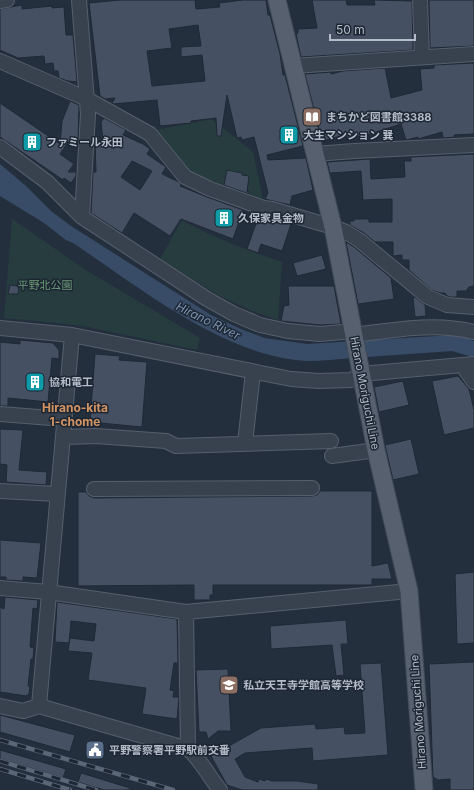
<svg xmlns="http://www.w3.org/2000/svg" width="474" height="790" font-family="Inter,'Noto Sans JP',sans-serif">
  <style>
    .green { fill: #263c3f }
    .water { fill: #394c67 }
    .building { fill: #455162; stroke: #1f2835; fill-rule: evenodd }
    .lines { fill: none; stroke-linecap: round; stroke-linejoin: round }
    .minor-casing { stroke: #565f6c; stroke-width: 16 }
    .major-casing { stroke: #414a57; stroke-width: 19 }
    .minor { stroke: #38414e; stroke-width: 14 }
    .major { stroke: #56606e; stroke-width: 17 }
    .rail-casing { stroke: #5a6575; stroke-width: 4.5 }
    .rail { stroke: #1d2633; stroke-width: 3; stroke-dasharray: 9; stroke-linecap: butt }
    .labels { text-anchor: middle; stroke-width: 3; stroke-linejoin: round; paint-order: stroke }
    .poi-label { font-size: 11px; font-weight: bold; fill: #b4bcc9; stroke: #1d2633; text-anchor: start }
    .park-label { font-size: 11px; fill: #6b9a76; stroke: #1d2633 }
    .street-label { font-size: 11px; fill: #b4bcc9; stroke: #1d2633 }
    .water-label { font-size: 12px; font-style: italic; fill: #7c92b1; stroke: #1d2633 }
    .neighbourhood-label { font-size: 12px; font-weight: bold; fill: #d59563; stroke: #1d2633 }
  </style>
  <rect width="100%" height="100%" fill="#242f3e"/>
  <path class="green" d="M212 119 253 152 263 199 201 177 188 170 156 130Z
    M12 219 86 270 200 338 197 350 88 327 67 324 4 318Z
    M182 220C214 238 247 250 282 262L278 320 250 310 216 294 160 259Z"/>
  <path class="water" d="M0 164 26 186 51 211 71 226 211 315 241 329 265 338 307 344 453 335 467 338 474 341V359L469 356 452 351C419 353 385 356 352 358 337 359 322 361 307 361 225 357 139 287 73 243L66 240 44 223 0 196Z"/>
  <path class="building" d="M120 0H195L196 9 220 7 219 3 243 0H266L268 15H270L280 54 283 75H285L303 146 267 155 268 160 306 158 313 190 292 196 290 205 265 199 268 193 254 137 242 140 241 137 237 138 227 95 221 136H217L216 118 191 121V123L160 126 157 100 113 104 112 103 115 98 105 99 100 96 89 3ZM198 25 201 46 181 47V57L202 55 205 81 152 86 147 51 172 48 169 29Z
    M312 0H346L347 5H375L374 0 412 1 413 50 301 57 296 34 298 33V29L317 28Z
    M429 0H474V46L430 48Z
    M22 5V9L52 6V8L64 7 66 35H73L77 82 68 81 59 78 58 71H54L53 63 45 64 44 56 18 58 0 50V9Z
    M474 63V134L454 135 455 137 443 138 442 132 418 139V137L406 140 401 124 370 134 347 139 346 135 322 141 305 74 331 72V74L343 71 385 68 391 98 422 90 420 69 434 68V65Z
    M70 101 79 105 78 142H68L60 154 74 164 68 172H76V176L71 183 64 178 63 180 0 137V103L60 144 62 121Z
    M104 118 126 130 123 135 143 144 150 149 147 154 166 167 162 174 179 182 181 184 180 186 207 197 243 210 233 239 181 219 170 236 134 213 122 233 91 213 93 172H96L95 141 103 140 101 122ZM132 161 152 171 140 190 121 177Z
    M474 154V286L469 287 466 291H457V297H449L446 295 445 293H440L432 290 409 270V260H402V255L393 256V242H375L364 233 350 225V221H354V219H369V222H392V199L363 200 361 171 330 173 327 162 370 159 371 179 405 177 404 161H411V157Z
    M227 170 242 173V175L249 176 247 192H250L249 194 224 185Z
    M259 215 291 224 282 251 261 244 258 253 247 249Z
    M346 242 354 247 391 278 394 299 358 304Z
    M322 255 326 269 297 276 293 263Z
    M10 285 19 286 18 294H8Z
    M288 286H334L341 324 320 325 281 321 284 306 289 305Z
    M415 297 425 305 426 316 415 317 413 298Z
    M20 340 53 343 59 350V359L52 358 48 402 8 398V406H0V342L20 344Z
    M95 354 120 356 119 360 147 362 142 427 90 422Z
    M458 376 469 389 474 410V428L444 435 432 381Z
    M403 381 409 405 379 412 374 387Z
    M0 429 23 430 19 470 47 472 46 485 6 482 7 465 0 464Z
    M411 439 419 474 393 480 385 445Z
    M320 491H372V566L388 563 392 579H372V585H213V595H210V600H194V585L78 586V492H86L89 496 94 498 312 496 317 495Z
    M0 540 41 543 37 578 23 577V581L6 580V577H0Z
    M474 572V643L457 644 455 574Z
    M5 597 38 600 37 609 33 608 30 647 34 648 33 659H31L28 686H30L29 694 26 696 0 692V607L4 609Z
    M57 602 177 619 178 663H174L170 690 174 691 173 697H179L177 719 142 714 146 688 88 680 92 653 68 651 70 638 94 641 96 624 71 621 69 643 55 642Z
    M346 620 348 644H341L344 675 336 676 332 645 271 649 270 626Z
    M474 662V790H450V779L438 780 433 777 429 664Z
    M381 663 388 755 313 761 312 748 245 753 235 759 245 777 258 782 259 779 265 781 266 779 272 781H297L318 784V790H242L227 785 211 756 261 728 315 724 316 729 344 727 345 734 365 733 360 664Z
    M228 669 231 731H218L208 739 206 732H199L196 670Z
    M0 715 75 735 70 752 0 732Z
    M91 740 103 744 98 760 86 756Z
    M0 750 66 769 63 778 0 759Z
    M81 773 130 788 129 790H104L78 782Z"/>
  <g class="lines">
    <defs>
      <path id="minor" d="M79 0 88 114 82 217
        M420 0 422 57
        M0 1 7 0
        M0 61 87 99 150 134 185 177 210 189 264 208 272 209 333 227 346 232 359 240 428 297 447 305 474 307
        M293 66 474 54
        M0 147 47 182 82 217 207 299 234 314 260 325 288 331 320 334 354 331
        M315 154 354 151 474 145
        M0 328 72 335 291 379 319 381 351 380 361 374 474 364
        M354 335C394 330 435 322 474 332
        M462 365 474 382
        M0 414 64 419
        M64 437 96 436 166 441 176 446 331 441
        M245 443 253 372
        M332 456 376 450
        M94 489 312 488
        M0 491 57 494
        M0 588 48 592 186 612 409 591
        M186 612 188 749
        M0 706 23 711 39 706 188 749C203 762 208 776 220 790
        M39 706 72 335"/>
      <path id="major" d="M277 0 333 227 376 450 409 591 424 790"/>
    </defs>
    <use href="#minor" class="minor-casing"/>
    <use href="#major" class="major-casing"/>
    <use href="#minor" class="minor"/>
    <use href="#major" class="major"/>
    <defs>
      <path id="rail" d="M0 740 173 790
        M0 761 96 790
        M0 769 70 790"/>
    </defs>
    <use href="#rail" class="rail-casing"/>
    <use href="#rail" class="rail"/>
  </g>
  <defs>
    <symbol id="library-square" viewBox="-11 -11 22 22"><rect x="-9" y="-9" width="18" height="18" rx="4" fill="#8d6e63" stroke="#1d2633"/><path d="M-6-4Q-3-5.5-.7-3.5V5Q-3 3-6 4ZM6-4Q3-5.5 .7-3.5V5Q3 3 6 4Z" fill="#fff"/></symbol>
    <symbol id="building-square" viewBox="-11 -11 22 22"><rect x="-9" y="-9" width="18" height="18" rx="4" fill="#0f9aa8" stroke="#1d2633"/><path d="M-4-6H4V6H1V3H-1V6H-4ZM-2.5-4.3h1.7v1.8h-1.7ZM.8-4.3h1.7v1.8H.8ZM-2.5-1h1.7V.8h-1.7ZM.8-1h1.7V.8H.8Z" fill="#fff"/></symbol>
    <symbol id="school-square" viewBox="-11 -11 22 22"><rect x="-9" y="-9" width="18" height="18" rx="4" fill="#8d6e63" stroke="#1d2633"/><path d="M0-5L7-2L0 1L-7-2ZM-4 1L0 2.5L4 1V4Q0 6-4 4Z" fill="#fff"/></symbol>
    <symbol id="civic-square" viewBox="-11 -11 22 22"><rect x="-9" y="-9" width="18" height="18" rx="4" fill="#5c6f8a" stroke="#1d2633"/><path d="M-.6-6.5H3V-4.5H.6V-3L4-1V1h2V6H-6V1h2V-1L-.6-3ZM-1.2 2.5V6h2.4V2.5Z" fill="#fff"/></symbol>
  </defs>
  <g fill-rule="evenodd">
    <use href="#library-square" x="301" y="106" width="22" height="22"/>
    <use href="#building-square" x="278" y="124" width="22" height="22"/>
    <use href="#building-square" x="21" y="131" width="22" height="22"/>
    <use href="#building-square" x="213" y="207" width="22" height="22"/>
    <use href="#building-square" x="24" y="371" width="22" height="22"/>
    <use href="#school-square" x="218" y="674" width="22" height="22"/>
    <use href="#civic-square" x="84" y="739" width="22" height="22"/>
  </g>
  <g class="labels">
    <g class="poi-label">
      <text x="326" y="121">まちかど図書館3388</text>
      <text x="303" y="139">大生マンション 巽</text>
      <text x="46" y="146">ファミール永田</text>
      <text x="238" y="222">久保家具金物</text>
      <text x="49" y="386">協和電工</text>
      <text x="243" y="689">私立天王寺学館高等学校</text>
      <text x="109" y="754">平野警察署平野駅前交番</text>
    </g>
    <g class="park-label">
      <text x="45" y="289">平野北公園</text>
    </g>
    <g class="street-label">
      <text transform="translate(365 393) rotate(79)" y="4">Hirano Moriguchi Line</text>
      <text transform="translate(418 712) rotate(-94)" y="4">Hirano Moriguchi Line</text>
    </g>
    <g class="water-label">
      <text transform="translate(208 321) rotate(26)" y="4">Hirano River</text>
    </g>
    <g class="neighbourhood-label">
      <text x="75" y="412">Hirano-kita<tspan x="75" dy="14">1-chome</tspan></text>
    </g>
  </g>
  <path d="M330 34v6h85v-6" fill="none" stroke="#b4bcc9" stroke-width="2"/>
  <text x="336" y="34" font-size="12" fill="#b4bcc9" stroke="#1d2633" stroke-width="3" paint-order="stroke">50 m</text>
</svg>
